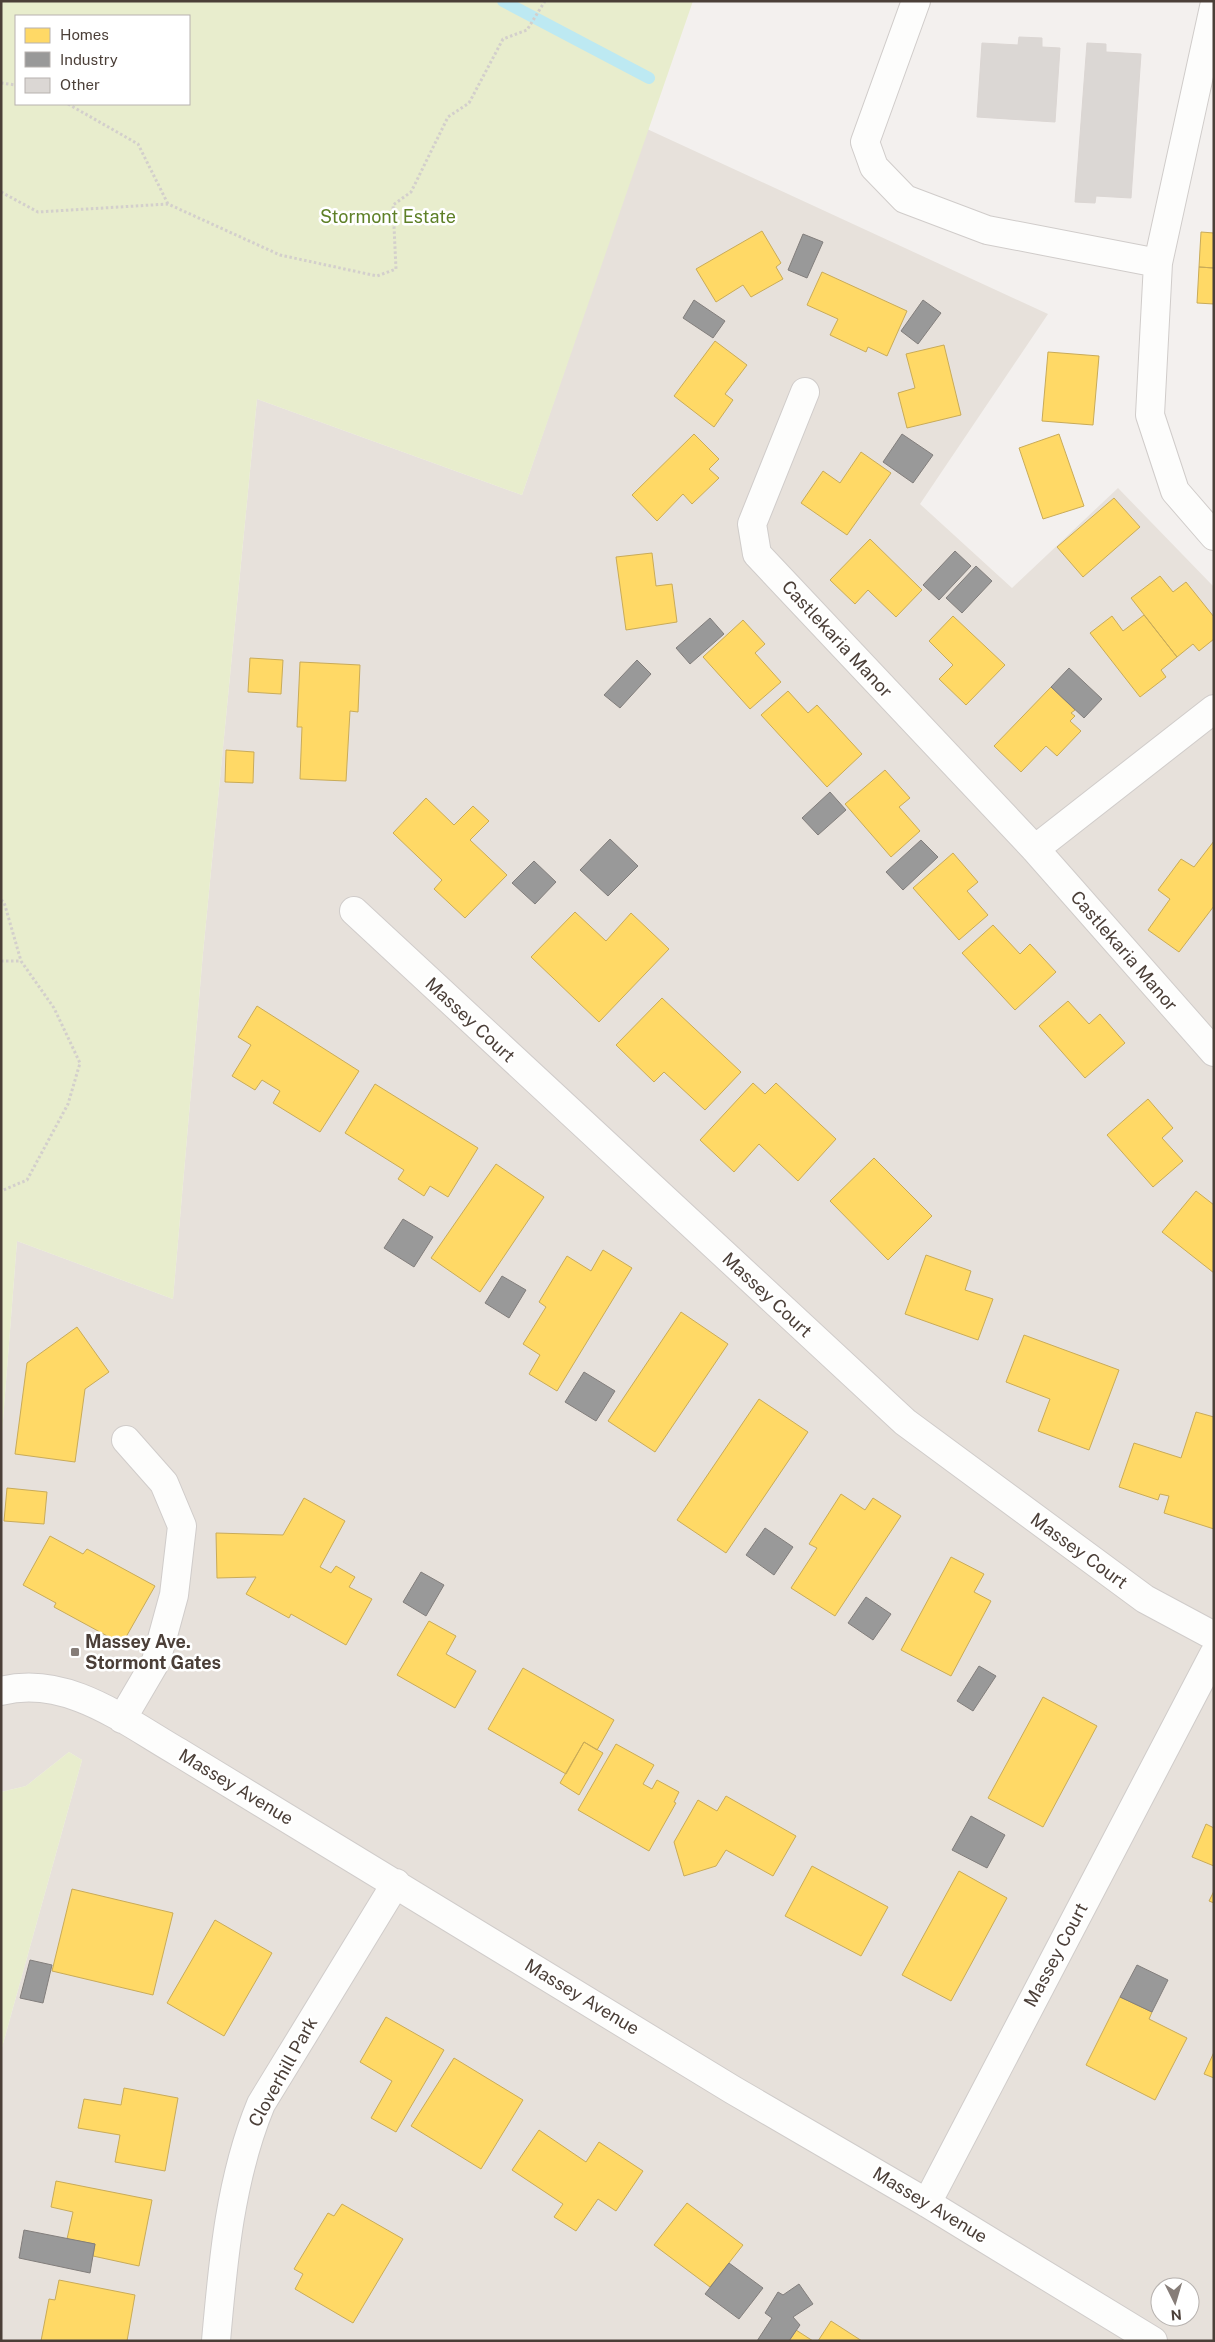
<svg xmlns="http://www.w3.org/2000/svg" width="1215" height="2342" font-family="'Public Sans',sans-serif">
  <style>
    .residential { fill: #e7e1db; fill-rule: evenodd }
    .green { fill: #e8edcd; fill-rule: evenodd }
    .homes { fill: #ffd966; stroke: #c9ab58 }
    .industry { fill: #999; stroke: #827e7c }
    .lines { fill: none; stroke-linecap: round; stroke-linejoin: round }
    .stream { stroke: #bde9f2; stroke-width: 12 }
    .building { fill: #dbd7d4; stroke: #dbd6d3 }
    .minor-casing { stroke: #d0ccca; stroke-width: 30 }
    .path { stroke: #d3cfcc; stroke-width: 3; stroke-dasharray: 2.5 2.5; stroke-linecap: butt }
    .minor { stroke: #fdfdfc; stroke-width: 28 }
    .poi-dot { fill: #867d78; stroke: #fff; stroke-width: 2 }
    .labels { text-anchor: middle; stroke-width: 5; stroke-linejoin: round; paint-order: stroke }
    .park-label { font-size: 18px; fill: #5e8027; stroke: #fff }
    .street-label { font-size: 18px; fill: #4b3f38; stroke: #fff }
    .poi-label { font-size: 18px; font-weight: bold; fill: #4b3f38; stroke: #fff; text-anchor: start }
  </style>
  <rect width="100%" height="100%" fill="#f3f0ee"/>
  <path class="residential" d="M647 129 1048 314 920 504 1012 588 1118 488 1214 587V2341H1V2051L82 1760 69 1752 26 1786 1 1792V1446L17 1241 173 1299 203 953 257 399 522 495ZM1160 2287H1190V2317H1160Z"/>
  <path class="green" d="M1 1H693L522 495 257 399 203 953 173 1299 17 1241 1 1446ZM16 16H189V104H16Z
    M69 1752 82 1760 1 2051V1792L26 1786Z"/>
  <path class="homes" d="M762 231 781 263 776 267 783 279 751 297 743 285 716 302 696 269Z
    M1201 232 1214 233V268L1199 267Z
    M1199 267 1214 268V304L1197 303Z
    M822 272 907 311 887 356 868 347 866 352 830 335 838 319 807 305Z
    M715 341 747 365 725 394 733 400 714 427 674 396Z
    M944 345 961 415 907 428 898 393 915 388 906 354Z
    M1048 352 1099 356 1093 425 1042 421Z
    M694 434 719 459 709 469 719 478 692 504 683 494 657 521 632 495Z
    M1059 434 1084 506 1043 519 1019 448Z
    M861 452 891 473 847 535 801 503 823 471 840 483Z
    M1114 498 1140 527 1083 577 1057 547Z
    M870 539 922 590 896 617 868 590 855 604 830 580Z
    M652 553 656 586 672 584 677 622 626 630 616 557Z
    M1160 576 1173 592 1186 582 1214 617V639L1199 651 1193 644 1177 657 1131 598Z
    M1144 615 1177 657 1161 670 1166 677 1140 697 1090 633 1112 616 1123 631Z
    M953 616 1005 665 966 705 939 679 953 665 929 641Z
    M743 620 765 644 755 653 781 682 750 709 703 657Z
    M250 658 283 660 281 694 248 692Z
    M300 662 360 665 358 712 350 711 346 781 300 779 302 727H297Z
    M1051 687 1075 710 1071 713 1075 716 1070 721 1081 731 1057 756 1046 746 1021 772 994 746Z
    M788 691 808 713 817 705 862 754 827 787 761 715Z
    M226 750 254 752 253 783 225 782Z
    M885 770 910 798 899 807 920 831 891 857 845 804Z
    M426 798 454 825 473 806 489 821 470 840 507 875 465 918 434 889 442 880 393 833Z
    M1214 841V906L1179 952 1148 930 1170 899 1158 890 1181 859 1194 867Z
    M953 853 978 882 967 891 988 915 959 940 913 888Z
    M575 912 606 941 631 913 669 949 599 1022 531 957Z
    M993 925 1020 954 1030 944 1056 972 1015 1010 962 953Z
    M662 998 741 1072 705 1110 664 1072 654 1082 616 1045Z
    M1068 1001 1089 1024 1100 1014 1125 1043 1085 1078 1039 1026Z
    M257 1006 359 1071 320 1132 273 1103 280 1091 262 1080 255 1090 232 1076 251 1045 238 1037Z
    M753 1083 765 1094 776 1083 836 1139 798 1181 759 1144 734 1172 700 1140Z
    M375 1084 478 1148 448 1197 430 1186 424 1196 398 1179 404 1170 345 1133Z
    M1148 1099 1173 1128 1162 1138 1183 1161 1153 1187 1107 1135Z
    M874 1158 932 1216 888 1260 830 1201Z
    M496 1164 544 1197 480 1292 431 1258Z
    M1196 1191 1214 1205V1273L1162 1232Z
    M603 1250 632 1268 557 1391 529 1374 540 1355 523 1344 546 1307 539 1302 567 1256 591 1271Z
    M926 1255 971 1271 965 1290 993 1299 978 1340 905 1314Z
    M681 1312 728 1344 655 1452 608 1421Z
    M77 1327 109 1372 85 1389 75 1462 15 1454 27 1363Z
    M1024 1335 1119 1370 1089 1450 1038 1431 1050 1399 1006 1382Z
    M759 1399 808 1432 726 1553 677 1520Z
    M1196 1412 1214 1417V1529L1164 1513 1169 1496 1160 1494 1158 1500 1119 1487 1134 1443 1181 1458Z
    M7 1488 47 1492 44 1524 4 1521Z
    M841 1494 865 1510 873 1498 901 1516 835 1616 791 1588 817 1548 809 1544Z
    M304 1498 345 1521 320 1567 331 1573 336 1566 355 1577 349 1587 372 1599 346 1645 291 1614 289 1618 246 1594 256 1577 217 1578 216 1533 283 1535Z
    M50 1536 83 1554 87 1549 155 1586 122 1644 54 1607 56 1603 23 1585Z
    M951 1557 984 1574 974 1592 991 1601 951 1676 901 1650Z
    M429 1621 456 1636 446 1654 476 1671 455 1708 397 1675Z
    M523 1668 614 1720 597 1750 584 1742 566 1774 488 1729Z
    M1043 1697 1097 1726 1043 1827 988 1798Z
    M584 1742 603 1753 579 1795 560 1783Z
    M616 1744 654 1765 643 1784 652 1789 657 1780 679 1792 674 1802 676 1803 649 1851 578 1810Z
    M726 1796 796 1836 773 1876 726 1850 716 1866 684 1876 674 1842 698 1800 717 1811Z
    M1206 1824 1214 1828V1866L1192 1857Z
    M812 1866 888 1907 861 1956 785 1916Z
    M959 1871 1007 1898 951 2001 902 1975Z
    M72 1889 173 1913 153 1995 52 1971Z
    M1214 1891V1903L1209 1901Z
    M215 1920 272 1953 224 2036 167 2003Z
    M1120 1997 1152 2012 1149 2019 1187 2038 1155 2100 1086 2065Z
    M386 2017 444 2050 396 2132 371 2118 392 2081 360 2062Z
    M1214 2052V2078L1204 2074Z
    M454 2058 523 2100 481 2169 411 2126Z
    M124 2088 178 2098 165 2171 115 2162 120 2135 78 2128 84 2099 121 2105Z
    M539 2130 586 2162 599 2142 643 2171 616 2211 598 2199 576 2231 554 2217 563 2204 512 2170Z
    M56 2181 152 2200 139 2266 93 2256 95 2244 67 2239 73 2212 51 2207Z
    M687 2203 743 2245 710 2287 654 2245Z
    M342 2204 403 2239 353 2323 295 2289 303 2274 294 2269 328 2213 334 2216Z
    M59 2280 135 2295 127 2341H41L49 2299 55 2300Z
    M831 2321 862 2341H818Z
    M796 2330 813 2341H789Z"/>
  <path class="industry" d="M803 234 823 242 807 278 788 270Z
    M694 300 725 321 713 338 683 318Z
    M923 300 941 313 918 344 901 331Z
    M902 434 933 455 913 483 883 462Z
    M955 551 971 566 939 600 923 585Z
    M976 566 992 581 962 613 946 598Z
    M710 618 724 634 690 664 676 648Z
    M637 660 651 674 620 708 604 695Z
    M1069 668 1102 699 1084 718 1051 687Z
    M830 792 846 810 818 835 802 818Z
    M610 839 638 866 608 896 580 870Z
    M921 840 938 857 903 890 886 872Z
    M534 861 556 882 535 904 512 883Z
    M403 1219 433 1237 414 1267 384 1248Z
    M502 1276 526 1290 509 1318 485 1303Z
    M584 1372 615 1391 596 1421 565 1402Z
    M765 1528 793 1547 774 1575 746 1555Z
    M421 1572 444 1585 426 1616 403 1602Z
    M866 1597 891 1614 873 1640 848 1623Z
    M979 1666 996 1676 973 1711 957 1701Z
    M971 1816 1005 1835 987 1868 952 1850Z
    M30 1960 52 1965 43 2003 20 1998Z
    M1137 1965 1168 1980 1152 2012 1120 1997Z
    M24 2230 95 2244 90 2273 19 2258Z
    M729 2263 763 2288 739 2319 705 2294Z
    M799 2284 813 2304 793 2317 800 2325 789 2341H757L772 2318 765 2313 778 2292 783 2295Z"/>
  <g class="lines">
    <path class="stream" d="M503 1 649 78"/>
  </g>
  <path class="building" d="M1019 37 1042 38V47L1060 48 1055 122 977 117 982 43 1018 45Z
    M1087 43 1106 44V52L1141 54 1131 198 1096 196 1095 203 1075 202Z"/>
  <g class="lines">
    <defs>
      <path id="minor" d="M916 1 865 142 874 167 905 199 987 230 1158 263
        M1214 7 1158 263 1150 415 1175 491 1214 536
        M805 392 752 524 757 554 1035 849 1214 1052
        M1035 849 1214 709
        M354 911 905 1422 1145 1599 1214 1636
        M1 1691C67 1674 126 1722 180 1753L733 2090 927 2203 1153 2341
        M122 1719 156 1661 174 1595 182 1526 164 1483 126 1440
        M927 2203 1214 1654
        M216 2341C223 2261 230 2179 261 2104L396 1883"/>
    </defs>
    <use href="#minor" class="minor-casing"/>
    <path class="path" d="M1 83 16 85
      M68 104 138 144 168 204
      M1 192 38 212 168 204 280 255 377 276 396 269 393 205 411 192 448 117 469 103 503 39 527 30 545 1
      M1 900 4 902 21 961 54 1008 80 1063 68 1104 27 1180 1 1191
      M1 961H21"/>
    <use href="#minor" class="minor"/>
  </g>
  <rect class="poi-dot" x="70" y="1647" width="10" height="10" rx="2.5"/>
  <g class="labels">
    <g class="park-label">
      <text x="388" y="223">Stormont Estate</text>
    </g>
    <g class="street-label">
      <text transform="translate(837 639) rotate(47)" y="6">Castlekaria Manor</text>
      <text transform="translate(1124 951) rotate(49)" y="6">Castlekaria Manor</text>
      <text transform="translate(470 1020) rotate(43)" y="6">Massey Court</text>
      <text transform="translate(767 1295) rotate(43)" y="6">Massey Court</text>
      <text transform="translate(1079 1551) rotate(36)" y="6">Massey Court</text>
      <text transform="translate(236 1787) rotate(31)" y="6">Massey Avenue</text>
      <text transform="translate(1056 1955) rotate(-62)" y="6">Massey Court</text>
      <text transform="translate(582 1997) rotate(31)" y="6">Massey Avenue</text>
      <text transform="translate(283 2072) rotate(-61)" y="6">Cloverhill Park</text>
      <text transform="translate(930 2205) rotate(31)" y="6">Massey Avenue</text>
    </g>
    <g class="poi-label">
      <text x="85" y="1648">Massey Ave.<tspan x="85" dy="21">Stormont Gates</tspan></text>
    </g>
  </g>
  <rect width="1215" height="2342" fill="none" stroke="#4b3f38" stroke-width="5"/>
  <rect x="15" y="15" width="175" height="90" fill="#ffffff" stroke="#b7b2af"/>
  <rect x="25" y="28" width="25" height="15" fill="#ffd966" stroke="#b7b2af"/>
  <text x="60" y="40" font-size="15" fill="#4b3f38">Homes</text>
  <rect x="25" y="52" width="25" height="15" fill="#999999" stroke="#b7b2af"/>
  <text x="60" y="65" font-size="15" fill="#4b3f38">Industry</text>
  <rect x="25" y="78" width="25" height="15" fill="#dbd7d4" stroke="#b7b2af"/>
  <text x="60" y="90" font-size="15" fill="#4b3f38">Other</text>
  <g transform="translate(1175 2302) rotate(175)"><circle r="24" fill="#ffffff" stroke="#b7b2af"/>
  <path d="M0-4L9 19L0 12L-9 19Z" fill="#867d78"/>
  <text y="-8" font-size="14" font-weight="bold" text-anchor="middle" fill="#4b3f38">N</text>
  </g>
</svg>
